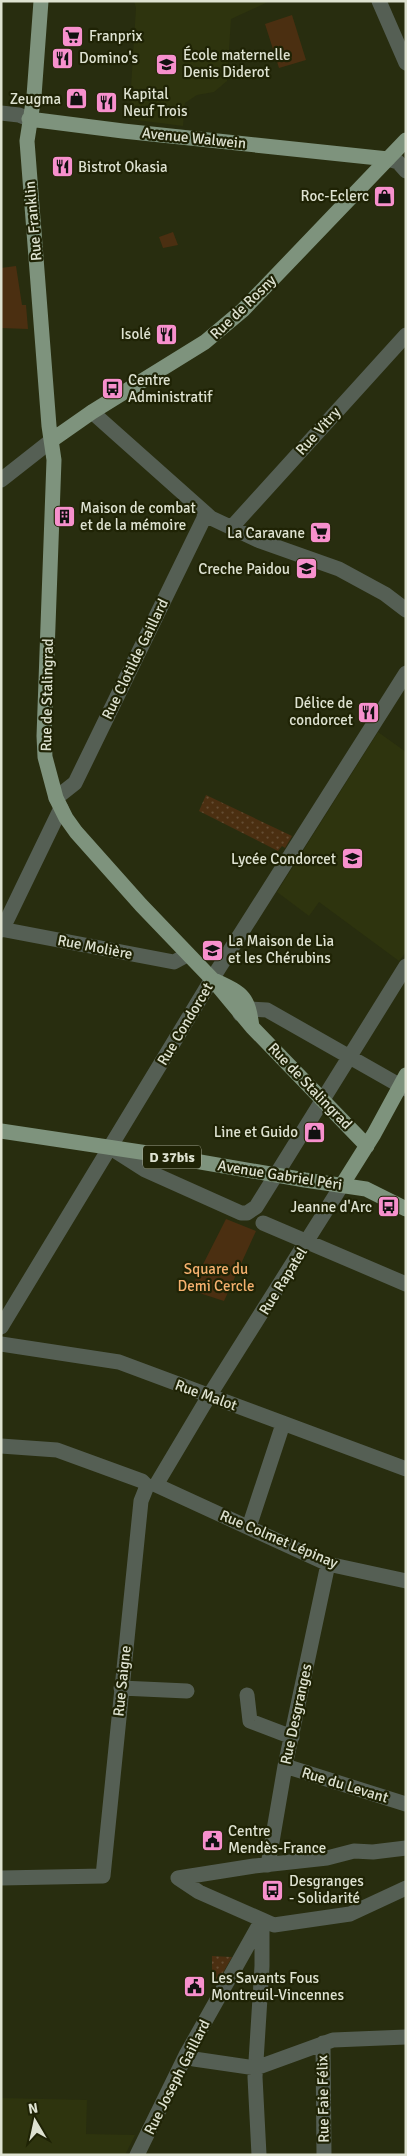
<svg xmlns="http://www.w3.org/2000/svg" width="407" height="2156" font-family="Signika,sans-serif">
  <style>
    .built { fill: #2e340e }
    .green { fill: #4b2f11 }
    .garden { fill: url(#garden-dots) }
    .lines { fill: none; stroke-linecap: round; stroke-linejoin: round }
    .minor { stroke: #555f54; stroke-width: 15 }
    .major { stroke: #7e937d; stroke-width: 15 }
    .labels { text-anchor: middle; stroke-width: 4.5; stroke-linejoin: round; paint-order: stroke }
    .shield { fill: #1f2305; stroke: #a5a994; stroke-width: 1 }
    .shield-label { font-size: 14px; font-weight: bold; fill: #dee2d1 }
    .poi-label { font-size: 15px; fill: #dee2d1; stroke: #1f2305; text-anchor: start }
    .street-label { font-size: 15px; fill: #dee2d1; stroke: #1f2305 }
    .park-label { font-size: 15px; fill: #f6b16f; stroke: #1f2305 }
  </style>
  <defs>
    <pattern id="garden-dots" width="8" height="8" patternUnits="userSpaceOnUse" patternTransform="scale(1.25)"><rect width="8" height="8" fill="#4b2f11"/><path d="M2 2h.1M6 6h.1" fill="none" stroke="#644d33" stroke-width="1.8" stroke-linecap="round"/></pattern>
  </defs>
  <rect width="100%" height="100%" fill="#282d0f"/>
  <path class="built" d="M134 1H270L231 19 227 81 214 92 197 95 185 103 183 126 129 119 136 8Z
    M378 732 406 752V952L399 961 319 902 309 916 277 892Z
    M1 2098 87 2100 86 2134 135 2135 125 2155H1Z"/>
  <path class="green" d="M292 15 306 60 279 68 265 24Z
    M173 232 178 245 163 248 159 237Z
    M16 266 22 305H26L28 329 1 328V268Z
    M226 1219 256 1231 224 1301 190 1290Z"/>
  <path class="garden" d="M206 795 292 836 285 848 282 846 278 851 199 811Z
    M212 1956 232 1957 216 1985 212 1984Z"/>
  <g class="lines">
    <path class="minor" d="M379 1 406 63
      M1 113 19 115 29 119
      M388 159 398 162 406 171
      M92 412 211 518 260 541 339 569 385 594 406 610
      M1 480 52 440
      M231 528 406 335
      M56 798 75 783 206 514
      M1 929 174 962 187 955
      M2 930 61 808
      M240 1014 250 1009 267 1010 406 1089
      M109 1147 145 1170 241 1213H247L256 1207 406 966
      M342 1185 209 1396 156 1485 328 1564 406 1581
      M263 1223 406 1284
      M1 1327 212 979 406 673
      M1 1344 119 1362 406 1469
      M1 1446 57 1450 142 1481 147 1486 141 1501 103 1876 1 1878
      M249 1527 283 1424
      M121 1688 187 1691
      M247 1695 250 1721 292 1737
      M285 1766 406 1804
      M268 1865 285 1766 328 1564
      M178 1878 199 1892 274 1925 350 1914 406 1888
      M178 1878 254 1866 327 1858 354 1851 373 1852 406 1848
      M323 2043 324 2155
      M186 2055 194 2059 256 2068 333 2040 406 2037
      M137 2155 186 2055 262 1920
      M259 2155 255 2077 262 1966V1924"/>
    <path class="major" d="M41 1 34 96 27 141 49 426 54 460 44 736 45 757 56 798 66 818 76 832 141 905 212 979 252 1027 367 1146
      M29 119 123 131 388 159
      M52 440 92 412 205 342 243 310 406 140
      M216 981C244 994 248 997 252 1027
      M1 1131 154 1154 305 1180 366 1189 406 1209
      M342 1185 374 1134 406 1075"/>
  </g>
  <defs>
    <symbol id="supermarket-square" viewBox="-11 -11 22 22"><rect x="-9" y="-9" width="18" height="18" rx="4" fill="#f790cd" stroke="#1f2305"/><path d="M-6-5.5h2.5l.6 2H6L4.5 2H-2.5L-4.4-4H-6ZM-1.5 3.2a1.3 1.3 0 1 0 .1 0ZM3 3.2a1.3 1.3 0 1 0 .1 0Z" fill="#111"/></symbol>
    <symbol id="restaurant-square" viewBox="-11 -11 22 22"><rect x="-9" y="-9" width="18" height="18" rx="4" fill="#f790cd" stroke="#1f2305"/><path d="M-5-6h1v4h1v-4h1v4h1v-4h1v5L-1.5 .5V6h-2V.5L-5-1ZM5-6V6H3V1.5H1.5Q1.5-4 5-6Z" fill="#111"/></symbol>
    <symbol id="school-square" viewBox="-11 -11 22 22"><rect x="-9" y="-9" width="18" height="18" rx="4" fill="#f790cd" stroke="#1f2305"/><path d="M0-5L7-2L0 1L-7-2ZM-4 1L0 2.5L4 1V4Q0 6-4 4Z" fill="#111"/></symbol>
    <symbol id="shop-square" viewBox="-11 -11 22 22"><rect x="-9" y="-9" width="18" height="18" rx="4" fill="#f790cd" stroke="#1f2305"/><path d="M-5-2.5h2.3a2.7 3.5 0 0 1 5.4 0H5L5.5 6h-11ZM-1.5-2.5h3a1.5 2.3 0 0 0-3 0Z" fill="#111"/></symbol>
    <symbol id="bus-square" viewBox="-11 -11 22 22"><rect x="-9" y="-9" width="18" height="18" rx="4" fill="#f790cd" stroke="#1f2305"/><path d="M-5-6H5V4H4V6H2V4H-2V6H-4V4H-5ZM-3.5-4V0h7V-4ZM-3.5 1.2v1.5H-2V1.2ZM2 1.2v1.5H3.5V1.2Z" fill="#111"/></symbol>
    <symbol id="building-square" viewBox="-11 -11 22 22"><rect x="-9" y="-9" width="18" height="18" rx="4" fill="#f790cd" stroke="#1f2305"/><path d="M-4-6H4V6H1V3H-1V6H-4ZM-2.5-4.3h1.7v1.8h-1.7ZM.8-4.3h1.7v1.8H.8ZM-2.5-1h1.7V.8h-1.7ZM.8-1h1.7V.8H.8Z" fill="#111"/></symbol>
    <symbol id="civic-square" viewBox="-11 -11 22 22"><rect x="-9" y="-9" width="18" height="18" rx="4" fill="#f790cd" stroke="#1f2305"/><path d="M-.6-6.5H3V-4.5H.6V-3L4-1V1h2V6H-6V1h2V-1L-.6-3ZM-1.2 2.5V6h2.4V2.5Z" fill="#111"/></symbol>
  </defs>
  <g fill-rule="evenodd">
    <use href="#supermarket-square" x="60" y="24" width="25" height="25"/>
    <use href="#restaurant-square" x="50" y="46" width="25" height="25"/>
    <use href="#school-square" x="154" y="52" width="25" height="25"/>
    <use href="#shop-square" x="64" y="86" width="25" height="25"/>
    <use href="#restaurant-square" x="94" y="90" width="25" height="25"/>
    <use href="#restaurant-square" x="50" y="154" width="25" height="25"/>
    <use href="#shop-square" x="372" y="184" width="25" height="25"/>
    <use href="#restaurant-square" x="154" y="322" width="25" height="25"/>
    <use href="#bus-square" x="100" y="376" width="25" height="25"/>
    <use href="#building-square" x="52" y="504" width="25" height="25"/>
    <use href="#supermarket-square" x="308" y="520" width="25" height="25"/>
    <use href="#school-square" x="294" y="556" width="25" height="25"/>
    <use href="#restaurant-square" x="356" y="700" width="25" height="25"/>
    <use href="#school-square" x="340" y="846" width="25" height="25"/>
    <use href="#school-square" x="200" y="938" width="25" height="25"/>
    <use href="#shop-square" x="302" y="1120" width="25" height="25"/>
    <use href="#bus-square" x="376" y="1194" width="25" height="25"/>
    <use href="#civic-square" x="200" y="1828" width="25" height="25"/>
    <use href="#bus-square" x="260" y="1878" width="25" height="25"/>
    <use href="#civic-square" x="182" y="1974" width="25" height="25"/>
  </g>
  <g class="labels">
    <rect class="shield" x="143" y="1145.5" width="58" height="23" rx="4"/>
    <g class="shield-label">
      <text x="172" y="1162">D 37bis</text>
    </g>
    <g class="poi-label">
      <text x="89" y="41">Franprix</text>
      <text x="183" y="60">École maternelle<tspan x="183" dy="17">Denis Diderot</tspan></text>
      <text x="79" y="63">Domino's</text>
      <text x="123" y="99">Kapital<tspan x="123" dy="17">Neuf Trois</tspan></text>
      <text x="61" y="104" text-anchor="end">Zeugma</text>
      <text x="78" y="172">Bistrot Okasia</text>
      <text x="369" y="201" text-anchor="end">Roc-Eclerc</text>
      <text x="151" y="339" text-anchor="end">Isolé</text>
      <text x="128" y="385">Centre<tspan x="128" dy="17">Administratif</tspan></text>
      <text x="80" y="513">Maison de combat<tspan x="80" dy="17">et de la mémoire</tspan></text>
      <text x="305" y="538" text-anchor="end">La Caravane</text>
      <text x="290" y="574" text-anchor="end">Creche Paidou</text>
      <text x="353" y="708" text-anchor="end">Délice de<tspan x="353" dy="17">condorcet</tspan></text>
      <text x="336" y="864" text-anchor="end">Lycée Condorcet</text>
      <text x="228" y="946">La Maison de Lia<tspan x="228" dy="17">et les Chérubins</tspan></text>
      <text x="298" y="1137" text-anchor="end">Line et Guido</text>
      <text x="372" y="1212" text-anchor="end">Jeanne d'Arc</text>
      <text x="228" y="1836">Centre<tspan x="228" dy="17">Mendès-France</tspan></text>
      <text x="289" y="1886">Desgranges<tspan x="289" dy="17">- Solidarité</tspan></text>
      <text x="211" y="1983">Les Savants Fous<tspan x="211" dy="17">Montreuil-Vincennes</tspan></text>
    </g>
    <g class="street-label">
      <text transform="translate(194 138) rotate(6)" y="5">Avenue Walwein</text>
      <text transform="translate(33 221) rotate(-95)" y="5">Rue Franklin</text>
      <text transform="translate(243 307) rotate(-44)" y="5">Rue de Rosny</text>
      <text transform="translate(318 431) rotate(-48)" y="5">Rue Vitry</text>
      <text transform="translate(135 659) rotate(-64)" y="5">Rue Clotilde Gaillard</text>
      <text transform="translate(47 695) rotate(-89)" y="5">Rue de Stalingrad</text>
      <text transform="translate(95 947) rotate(11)" y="5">Rue Molière</text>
      <text transform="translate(185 1024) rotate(-59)" y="5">Rue Condorcet</text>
      <text transform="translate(310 1086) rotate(46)" y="5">Rue de Stalingrad</text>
      <text transform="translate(280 1175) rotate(9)" y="5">Avenue Gabriel Péri</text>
      <text transform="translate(283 1281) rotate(-58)" y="5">Rue Rapatel</text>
      <text transform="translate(206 1395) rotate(20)" y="5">Rue Malot</text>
      <text transform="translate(279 1539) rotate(23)" y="5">Rue Colmet Lépinay</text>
      <text transform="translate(122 1681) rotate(-84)" y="5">Rue Saigne</text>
      <text transform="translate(296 1714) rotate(-78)" y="5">Rue Desgranges</text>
      <text transform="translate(345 1785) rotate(17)" y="5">Rue du Levant</text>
      <text transform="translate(177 2077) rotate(-63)" y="5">Rue Joseph Gaillard</text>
      <text transform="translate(323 2099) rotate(-91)" y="5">Rue Faie Félix</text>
    </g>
    <g class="park-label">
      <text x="216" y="1274">Square du<tspan x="216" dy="17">Demi Cercle</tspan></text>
    </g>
  </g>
  <rect width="407" height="2156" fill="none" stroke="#dee2d1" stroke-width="5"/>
  <g transform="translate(35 2121) rotate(351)" stroke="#1f2305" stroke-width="4" paint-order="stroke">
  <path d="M0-4L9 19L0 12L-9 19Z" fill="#dee2d1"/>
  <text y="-8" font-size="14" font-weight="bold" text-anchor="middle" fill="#dee2d1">N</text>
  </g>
</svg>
